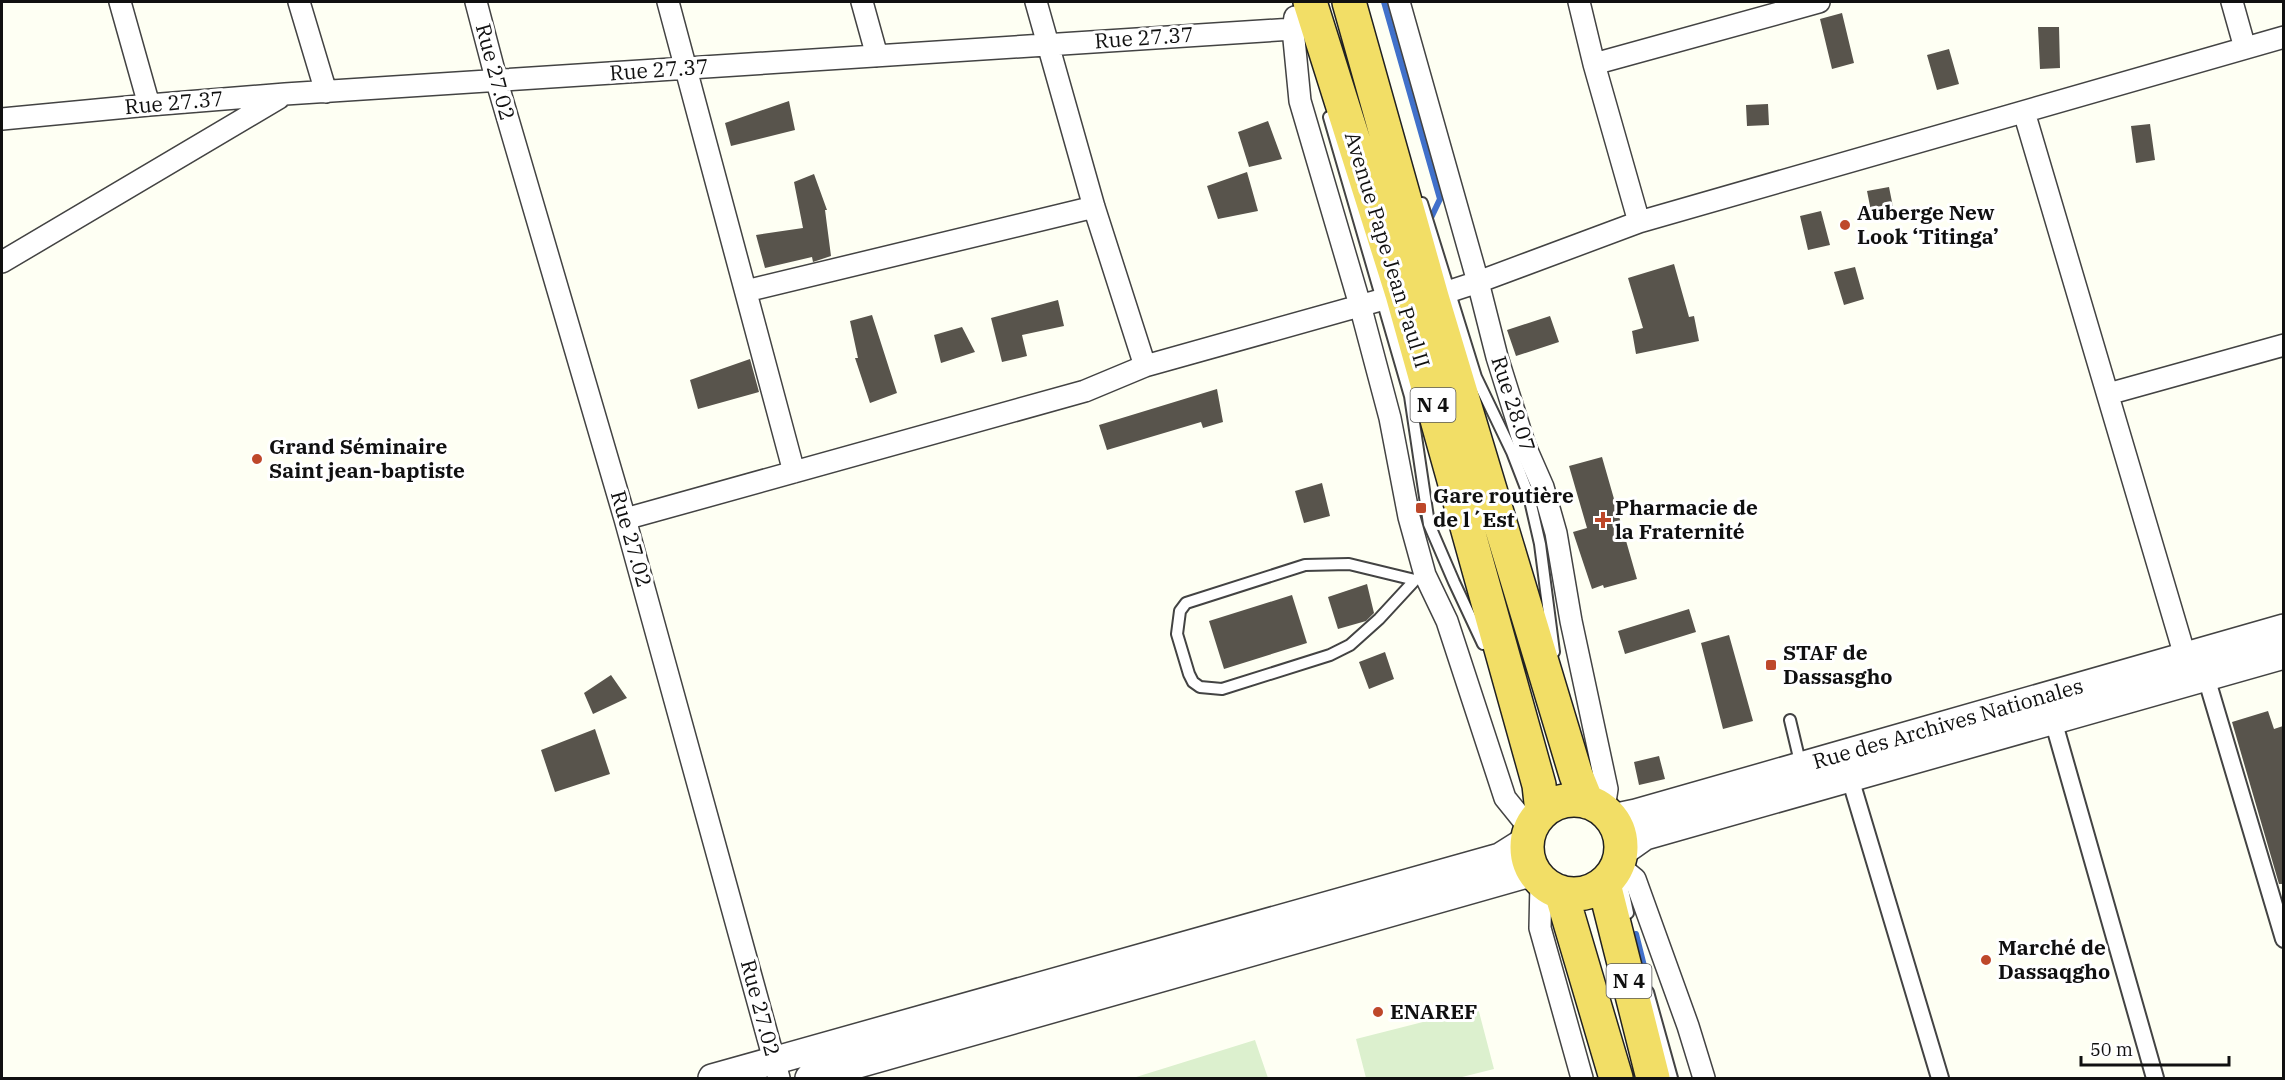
<svg xmlns="http://www.w3.org/2000/svg" width="2285" height="1080" font-family="'IBM Plex Serif',serif">
  <style>
    .pitch { fill: #dcf0ce }
    .lines { fill: none; stroke-linecap: round; stroke-linejoin: round }
    .stream { stroke: #4171ca; stroke-width: 6 }
    .building { fill: #58544c }
    .service-casing { stroke: #434343; stroke-width: 14 }
    .pedestrian-casing { stroke: #434343; stroke-width: 20 }
    .minor-casing { stroke: #434343; stroke-width: 24 }
    .tertiary-casing { stroke: #434343; stroke-width: 30 }
    .trunk-casing { stroke: #212121; stroke-width: 36 }
    .service { stroke: #fff; stroke-width: 10 }
    .pedestrian { stroke: #fff; stroke-width: 16 }
    .minor { stroke: #fff; stroke-width: 21 }
    .tertiary { stroke: #fff; stroke-width: 27 }
    .trunk { stroke: #f2de66; stroke-width: 33 }
    .poi-dot { fill: #be482a; stroke: #fff; stroke-width: 2 }
    .labels { text-anchor: middle; stroke-width: 6; stroke-linejoin: round; paint-order: stroke }
    .shield { fill: #fff; stroke: #585858; stroke-width: 1.5 }
    .shield-label { font-size: 20px; font-weight: bold; fill: #101010 }
    .street-label { font-size: 21px; fill: #101010; stroke: #fff }
    .poi-label { font-size: 21px; font-weight: bold; fill: #101010; stroke: #fff; text-anchor: start }
  </style>
  <rect width="100%" height="100%" fill="#fefff3"/>
  <path class="pitch" d="M1478 1008 1494 1069 1458 1078H1366L1356 1039Z
    M1255 1040 1268 1078H1133Z"/>
  <g class="lines">
    <path class="stream" d="M1384 2 1440 199 1429 222
      M1636 934 1651 994"/>
  </g>
  <path class="building" d="M1842 13 1854 63 1832 69 1820 19Z
    M2038 27H2059L2060 68 2040 69Z
    M1949 49 1959 84 1937 90 1927 55Z
    M789 101 795 130 731 146 725 123Z
    M1768 104 1769 125 1747 126 1746 105Z
    M1268 121 1282 159 1249 167 1238 132Z
    M2150 124 2155 160 2136 163 2131 126Z
    M1247 172 1258 211 1218 219 1207 186Z
    M814 174 827 210H825L831 256 813 262 812 257 765 268 756 235 803 228 794 182Z
    M1889 187 1894 212 1872 216 1867 191Z
    M1821 211 1830 245 1808 250 1800 216Z
    M1674 264 1689 317 1694 316 1699 341 1636 354 1632 331 1643 328 1628 278Z
    M1855 267 1864 299 1844 305 1834 272Z
    M1058 300 1064 326 1022 335 1027 356 1002 362 991 318Z
    M872 315 897 393 870 403 855 358H858L850 321Z
    M1550 316 1559 342 1516 356 1507 330Z
    M962 327 975 352 941 363 934 335Z
    M750 359 759 392 698 409 690 380Z
    M1217 389 1223 422 1203 428 1201 422 1107 450 1099 425Z
    M1602 457 1637 579 1604 588 1603 585 1592 589 1573 532 1587 528 1569 466Z
    M1322 483 1330 516 1304 523 1295 491Z
    M1367 584 1374 613 1366 621 1338 629 1328 597Z
    M1292 595 1307 643 1224 669 1209 621Z
    M1689 609 1696 632 1625 654 1618 631Z
    M1729 635 1753 721 1723 729 1701 643Z
    M1385 652 1394 679 1369 689 1359 662Z
    M611 675 627 698 593 714 584 693Z
    M2268 711 2274 729 2283 726V884H2279L2232 722Z
    M595 729 610 774 555 792 541 750Z
    M1659 756 1665 779 1639 785 1634 762Z"/>
  <g class="lines">
    <defs>
      <path id="service" d="M1329 117 1410 396 1429 524 1454 582 1483 644
        M1422 203 1476 377 1512 452 1529 496 1540 544 1554 652
        M1415 580 1349 564 1305 565 1186 603 1180 611 1177 634 1189 674 1193 682 1200 687 1222 689 1330 655 1350 645 1379 619 1415 580 1425 575
        M1790 720 1801 766
        M1619 870 1628 913
        M1648 992 1672 1078"/>
      <path id="pedestrian" d="M2206 677 2284 939
        M2053 720 2155 1078
        M1850 778 1940 1078"/>
      <path id="minor" d="M120 2 149 105
        M299 2 326 92
        M476 2 497 82 625 519 779 1078
        M668 2 794 472
        M862 2 877 56
        M1036 2 1094 207 1145 366
        M1399 2 1478 282 1497 357 1525 446 1543 487 1556 533 1571 621 1607 789 1604 809
        M1579 2 1594 64 1639 222
        M2232 2 2245 48
        M1295 17 1293 29 1300 101 1360 305 1390 418 1409 517 1425 575 1447 621 1505 798 1530 829
        M1594 64 1819 2
        M2024 112 2185 656
        M2 119 149 105 285 94 1293 29 1317 23
        M2 262 279 98
        M746 291 1094 207
        M1432 297 1478 282 1639 222 2284 37
        M2108 394 2284 345
        M625 519 1085 391 1145 366 1402 294
        M1618 865 1635 879 1688 1026 1704 1078
        M1541 881 1540 928 1582 1078"/>
      <path id="tertiary" d="M1612 818 1636 813 2284 628
        M1621 853 1645 836 2284 655
        M712 1078 1500 857 1527 840
        M809 1078 1534 872"/>
      <path id="trunk" d="M1310 2 1402 294 1539 785 1542 812
        M1349 2 1432 297 1576 775 1587 802
        M1527 847a47 47 0 1 1 94 0a47 47 0 1 1-94 0Z
        M1604 884 1653 1078
        M1561 892 1616 1078"/>
    </defs>
    <use href="#service" class="service-casing"/>
    <use href="#pedestrian" class="pedestrian-casing"/>
    <use href="#minor" class="minor-casing"/>
    <use href="#tertiary" class="tertiary-casing"/>
    <use href="#trunk" class="trunk-casing"/>
    <use href="#service" class="service"/>
    <use href="#pedestrian" class="pedestrian"/>
    <use href="#minor" class="minor"/>
    <use href="#tertiary" class="tertiary"/>
    <use href="#trunk" class="trunk"/>
  </g>
  <g class="poi-dot">
    <circle cx="1845" cy="225" r="6"/>
    <circle cx="257" cy="459" r="6"/>
    <rect x="1415" y="502" width="12" height="12" rx="3"/>
    <path d="M1600 511h6v6h6v6h-6v6h-6v-6h-6v-6h6z"/>
    <rect x="1765" y="659" width="12" height="12" rx="3"/>
    <circle cx="1986" cy="960" r="6"/>
    <circle cx="1378" cy="1012" r="6"/>
  </g>
  <g class="labels">
    <g class="shield">
      <rect x="1410.5" y="388" width="45" height="34" rx="4.5"/>
      <rect x="1606.5" y="964" width="45" height="34" rx="4.5"/>
    </g>
    <g class="shield-label">
      <text x="1433" y="412">N 4</text>
      <text x="1629" y="988">N 4</text>
    </g>
    <g class="street-label">
      <text transform="translate(1144 38) rotate(-4)" y="7">Rue 27.37</text>
      <text transform="translate(659 70) rotate(-4)" y="7">Rue 27.37</text>
      <text transform="translate(495 72) rotate(75)" y="7">Rue 27.02</text>
      <text transform="translate(174 103) rotate(-5)" y="7">Rue 27.37</text>
      <text transform="translate(1387 250) rotate(73)" y="7">Avenue Pape Jean Paul II</text>
      <text transform="translate(1513 404) rotate(72)" y="7">Rue 28.07</text>
      <text transform="translate(631 539) rotate(74)" y="7">Rue 27.02</text>
      <text transform="translate(1948 724) rotate(-16)" y="7">Rue des Archives Nationales</text>
      <text transform="translate(760 1008) rotate(75)" y="7">Rue 27.02</text>
    </g>
    <g class="poi-label">
      <text x="1857" y="220">Auberge New<tspan x="1857" dy="24">Look ‘Titinga’</tspan></text>
      <text x="269" y="454">Grand Séminaire<tspan x="269" dy="24">Saint jean-baptiste</tspan></text>
      <text x="1433" y="503">Gare routière<tspan x="1433" dy="24">de l´Est</tspan></text>
      <text x="1615" y="515">Pharmacie de<tspan x="1615" dy="24">la Fraternité</tspan></text>
      <text x="1783" y="660">STAF de<tspan x="1783" dy="24">Dassasgho</tspan></text>
      <text x="1998" y="955">Marché de<tspan x="1998" dy="24">Dassaqgho</tspan></text>
      <text x="1390" y="1019">ENAREF</text>
    </g>
  </g>
  <rect width="2285" height="1080" fill="none" stroke="#101010" stroke-width="6"/>
  <path d="M2081 1056v9h148v-9" fill="none" stroke="#101010" stroke-width="3"/>
  <text x="2090" y="1056" font-size="18" fill="#101010" stroke="#ffffff" stroke-width="4.5" paint-order="stroke">50 m</text>
</svg>
